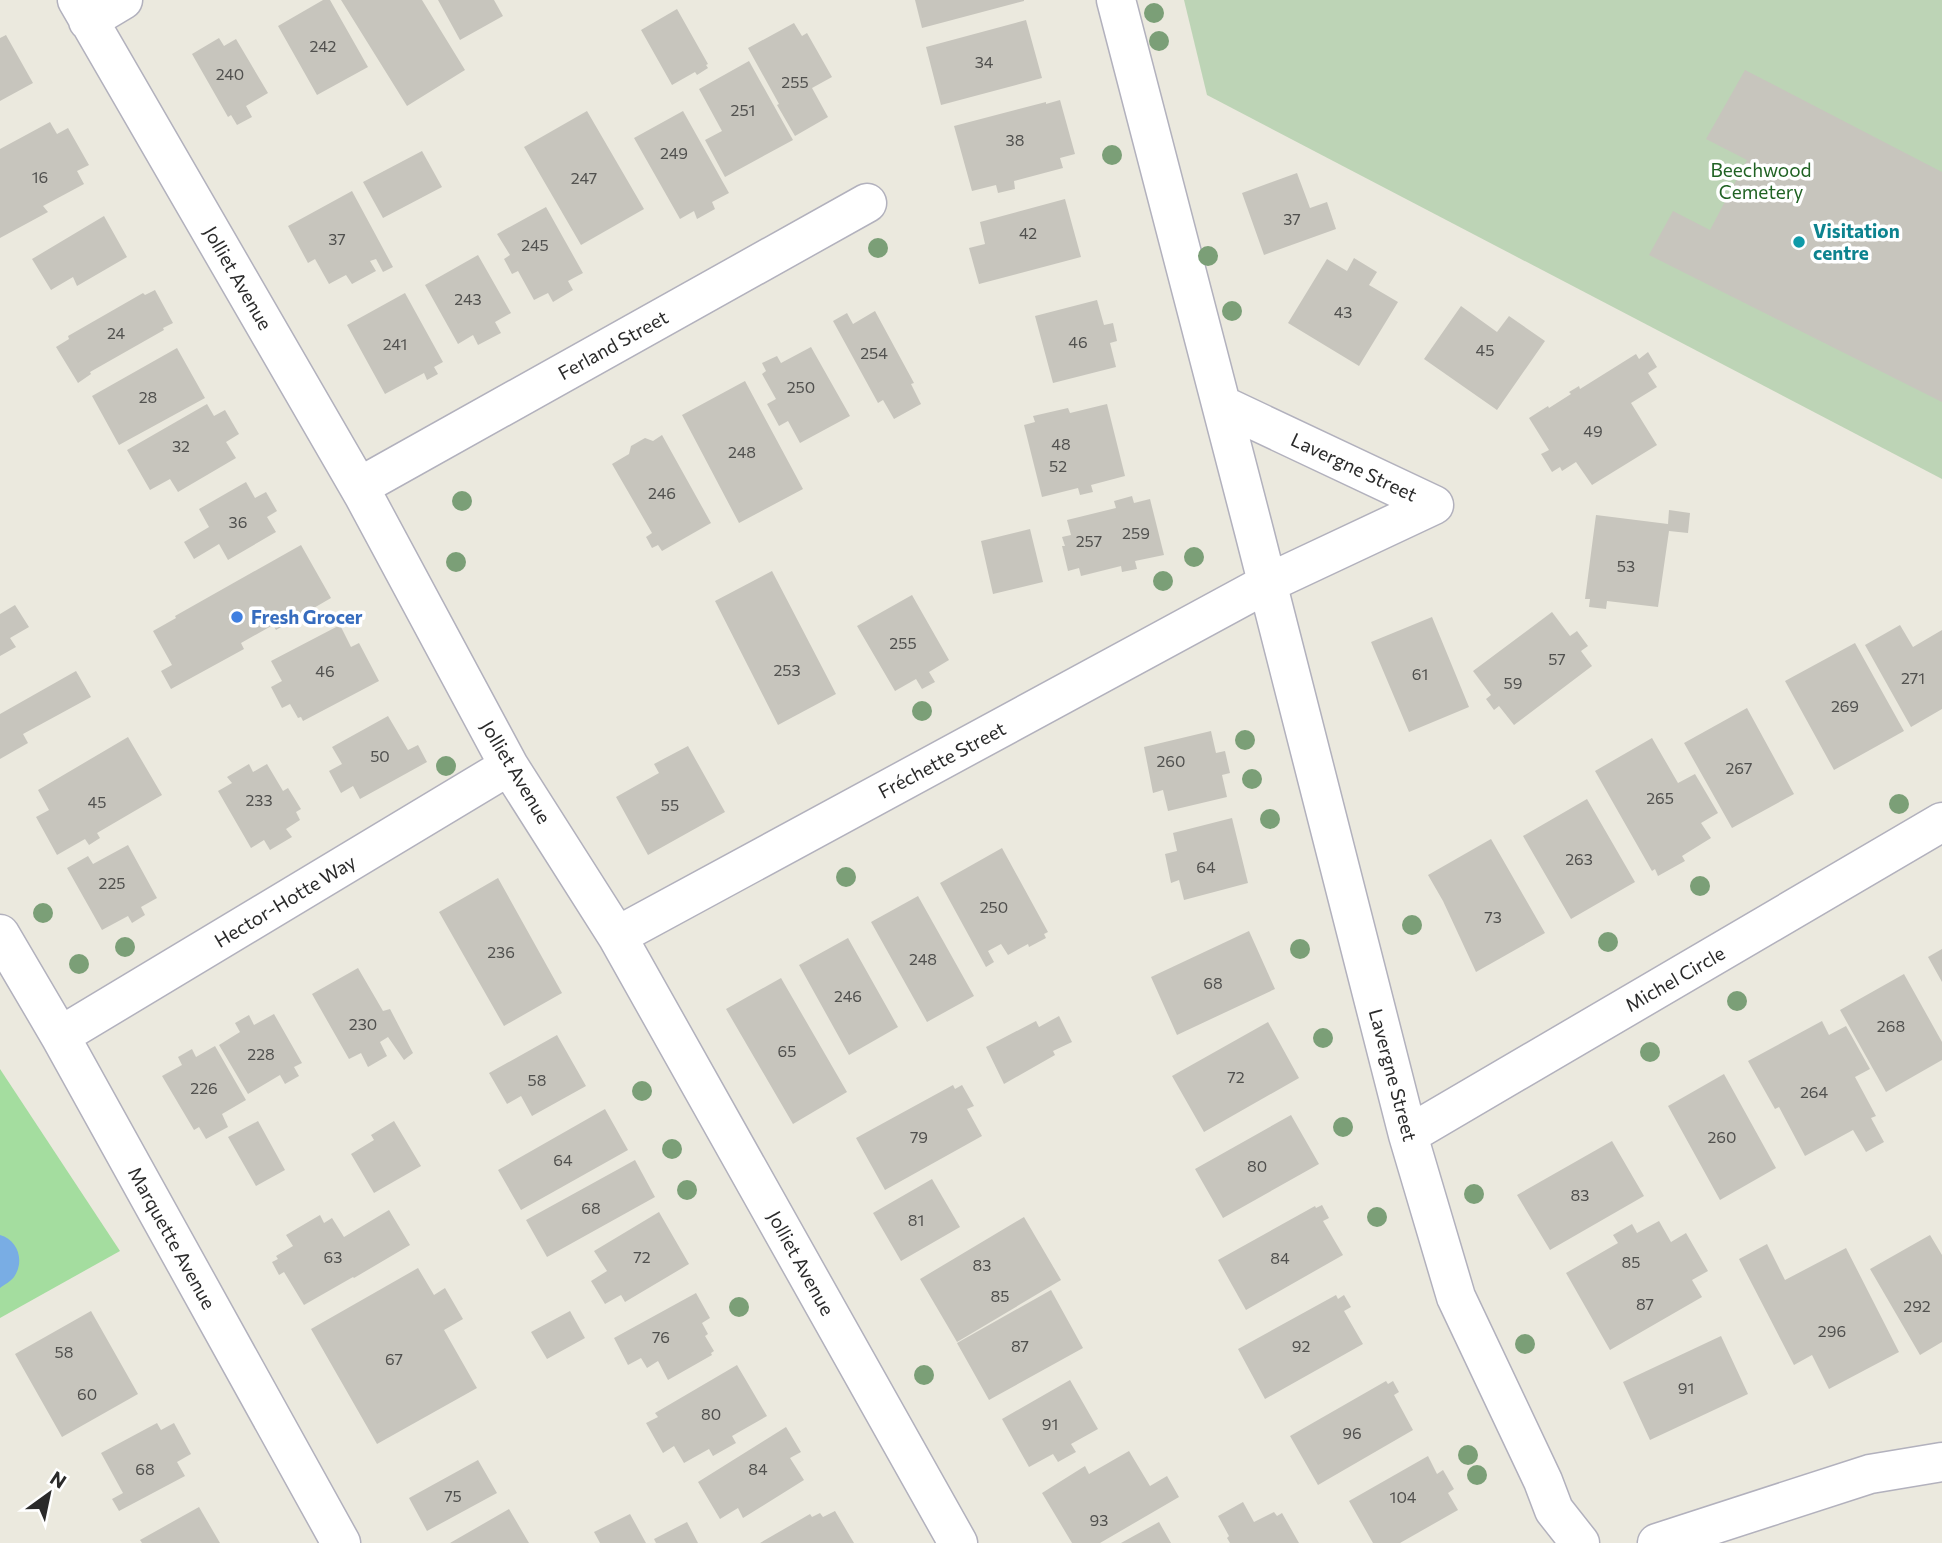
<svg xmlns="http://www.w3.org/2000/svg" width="1942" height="1543" font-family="Commissioner,sans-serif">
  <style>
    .green { fill: #a4dd9f }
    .cemetery { fill: #bdd4b6 }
    .water { fill: #79ade4 }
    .building { fill: #c7c5bd }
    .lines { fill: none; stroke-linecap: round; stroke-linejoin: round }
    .minor-casing { stroke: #b2b1bd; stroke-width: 41 }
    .minor { stroke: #fff; stroke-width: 38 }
    .tree { fill: #7b9f77 }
    .culture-dot { fill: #0f9aa8; stroke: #fff; stroke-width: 2.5 }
    .shop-dot { fill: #3f7fe0; stroke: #fff; stroke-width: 2.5 }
    .labels { text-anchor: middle; stroke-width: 7; stroke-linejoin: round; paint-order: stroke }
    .number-label { font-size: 16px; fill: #51514f }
    .park-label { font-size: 19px; fill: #206223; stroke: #fff }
    .culture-label { font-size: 19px; font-weight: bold; fill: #0d838f; stroke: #fff; text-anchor: start }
    .street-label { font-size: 19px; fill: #2a2a2a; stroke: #fff }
    .shop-label { font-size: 19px; font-weight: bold; fill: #366cbe; stroke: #fff; text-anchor: start }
  </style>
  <rect width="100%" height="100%" fill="#ebe9de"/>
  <path class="green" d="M0 1069 120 1251 0 1318Z"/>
  <path class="cemetery" d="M1184 0H1942V479L1207 95Z"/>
  <path class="water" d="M0 1235C18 1240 25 1261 14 1277 11 1281 4 1285 0 1288Z"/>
  <path class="building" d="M323 0H330L368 67 317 95 278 26Z
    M341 0H422L465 70 407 106Z
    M438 0H494L503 16 460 40Z
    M915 0H1024V1L922 28Z
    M677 9 708 64 706 65 708 68 697 75 695 72 672 85 641 30Z
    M1026 20 1042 78 941 105 926 47Z
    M794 23 802 36 807 33 832 77 812 88 828 117 795 136 777 105 779 104 748 48Z
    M6 35 33 83 0 101V38Z
    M219 38 224 46 236 39 268 93 246 106 252 117 237 125 231 115 228 117 192 54Z
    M749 61 793 140 725 177 705 140 722 131 699 89Z
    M1745 70 1942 172V402L1649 255 1673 211 1710 230 1747 160 1706 139Z
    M1060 100 1075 154 1060 158 1063 168 1014 181 1015 189 998 193 996 185 972 191 954 126 1046 102V104Z
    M587 111 644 209 581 245 524 147Z
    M683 111 729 193 712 202 715 209 697 219 694 211 680 219 634 138Z
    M50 122 57 134 68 128 89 165 77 171 84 184 43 206 48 212 0 238V149Z
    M422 151 442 187 383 218 363 182Z
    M1297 173 1310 208 1327 202 1336 229 1264 255 1242 193Z
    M352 191 393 267 383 272 376 259 370 261 376 271 352 284 346 275 329 284 315 259 308 263 288 226Z
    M1065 199 1081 257 979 284 969 248 985 244 980 222Z
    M546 207 583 273 568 281 573 290 553 302 548 293 534 300 518 271 512 274 504 259 510 255 497 234Z
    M104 216 127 257 77 286 73 277 51 290 32 259Z
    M478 255 511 313 495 322 501 333 478 345 473 335 458 344 425 285Z
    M1354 258 1377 272 1369 285 1398 302 1359 366 1288 323 1327 259 1347 271Z
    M155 290 173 323 163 328 164 330 90 372 91 374 78 383 56 347 69 339 68 336 143 293 145 295Z
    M405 293 443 362 434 367 438 374 427 380 424 373 385 394 347 325Z
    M1097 300 1104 325 1113 323 1117 341 1110 343 1116 367 1053 383 1035 316Z
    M1461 306 1497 332 1509 316 1545 341 1497 410 1424 359Z
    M875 311 914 383 911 384 921 404 894 419 883 400 878 403 833 321 847 313 853 324Z
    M811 347 850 416 800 443 788 421 779 426 767 404 776 399 762 374 766 371 762 363 777 356 781 363Z
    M177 348 205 398 119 445 92 396Z
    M1648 352 1657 367 1648 373 1657 387 1631 403 1657 445 1592 485 1576 462 1562 471 1560 467 1552 472 1541 454 1549 450 1529 418 1548 406 1549 408 1571 394 1569 392 1579 386 1580 389 1636 354 1639 359Z
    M745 381 803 489 739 523 682 415Z
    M207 404 214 416 225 410 239 434 226 442 236 458 178 492 170 479 150 490 127 450Z
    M1107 404 1125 476 1091 485 1093 492 1080 495 1078 488 1042 497 1024 425 1035 422 1033 416 1068 408 1070 413Z
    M662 435 711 523 662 551 658 545 652 548 646 537 652 533 612 464 629 454 631 446 645 438 653 441Z
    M246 482 255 498 266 492 277 511 267 517 276 532 228 560 219 544 194 559 184 542 209 527 199 509Z
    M1132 496 1134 503 1150 499 1164 555 1135 561 1137 569 1122 572 1121 566 1081 576 1079 568 1068 571 1062 546H1065L1062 537 1071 535 1067 520 1116 508 1114 501Z
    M1669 510 1690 513 1688 533 1669 531 1658 607 1607 601 1606 609 1589 607 1590 599H1585L1596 515 1668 524Z
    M1030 529 1043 582 993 594 981 541Z
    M301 545 331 598 276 630 273 625 241 643 244 649 171 689 161 671 172 665 153 631 176 618 175 616Z
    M772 571 836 694 778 725 715 601Z
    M912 595 949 660 929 672 935 682 922 689 916 679 895 691 857 626Z
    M15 605 29 627 10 638 16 647 0 656V614Z
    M1552 612 1570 636 1577 631 1588 646 1581 651 1592 666 1514 725 1499 706 1494 710 1486 699 1491 695 1473 671Z
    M1432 617 1469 707 1409 732 1371 642Z
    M340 625 351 647 359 643 379 681 303 721 301 717 298 718 290 704 282 708 271 687 282 681 271 661Z
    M1900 625 1913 647 1942 630V709L1911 727 1865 645Z
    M1855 643 1904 731 1834 770 1785 681Z
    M76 671 91 697 23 734 28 743 0 759V714Z
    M1747 708 1794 794 1732 828 1684 743Z
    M388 716 408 750 418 745 427 762 360 799 353 786 341 793 329 771 342 764 332 747Z
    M1211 731 1216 753 1225 751 1230 773 1222 775 1227 797 1168 811 1163 790 1153 793 1144 747Z
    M128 737 162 795 97 833 100 838 89 845 85 839 57 855 36 817 49 810 38 790Z
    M1652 738 1678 783 1695 774 1718 813 1701 823 1711 838 1682 856 1685 861 1658 876 1655 869 1652 871 1595 771Z
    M688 746 725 812 648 855 616 797 659 773 654 764Z
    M249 764 253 772 267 764 283 791 288 788 301 809 296 812 300 820 286 829 292 837 270 850 264 840 251 848 218 791 232 783 227 777Z
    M1587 799 1635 882 1571 919 1523 836Z
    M1232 818 1248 883 1184 900 1179 880 1171 883 1165 854 1177 851 1173 833Z
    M1491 839 1545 933 1476 972 1443 901 1428 875Z
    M128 845 157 898 141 907 145 915 132 923 128 916 102 930 67 868 88 856 93 864Z
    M1002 848 1048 932 1044 934 1046 938 1029 947 1028 944 1008 955 1001 944 988 951 994 962 986 967 940 883Z
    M498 878 562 993 504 1026 439 912Z
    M918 896 974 996 927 1022 871 922Z
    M1249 931 1275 989 1177 1035 1151 977Z
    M848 938 898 1027 849 1055 799 965Z
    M1942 949V982L1928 957Z
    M358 968 383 1011 390 1009 413 1053 404 1060 388 1037 380 1042 387 1056 368 1067 361 1053 349 1059 312 994Z
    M1904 974 1942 1042V1060L1886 1092 1840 1010Z
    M781 978 847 1092 793 1124 726 1009Z
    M274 1014 302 1063 294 1067 299 1076 285 1084 280 1075 248 1094 219 1045 240 1032 235 1023 249 1015 254 1025Z
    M1059 1016 1072 1042 1053 1051 1055 1055 1004 1084 986 1047 1036 1021 1039 1027Z
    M1822 1021 1829 1035 1846 1026 1870 1069 1855 1077 1876 1116 1871 1118 1884 1142 1866 1152 1853 1130 1805 1156 1779 1107 1775 1109 1748 1061Z
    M1268 1022 1299 1078 1204 1132 1172 1076Z
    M557 1035 586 1086 532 1116 521 1096 507 1104 489 1073Z
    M215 1046 246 1100 222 1114 228 1127 206 1139 199 1127 194 1130 162 1076 182 1065 178 1057 192 1049 196 1057Z
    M1724 1074 1776 1168 1720 1200 1668 1106Z
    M953 1085 955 1089 962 1085 974 1106 967 1109 982 1136 885 1190 856 1138Z
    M605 1109 628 1150 521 1210 498 1170Z
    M1291 1115 1319 1164 1223 1218 1195 1169Z
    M258 1121 285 1170 256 1186 228 1137Z
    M394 1121 421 1166 374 1193 351 1154 374 1140 371 1135Z
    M1612 1141 1644 1196 1550 1250 1517 1195Z
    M635 1160 655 1197 547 1257 526 1220Z
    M932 1179 960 1227 901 1261 873 1213Z
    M1322 1205 1329 1218 1323 1221 1343 1255 1246 1310 1218 1260 1315 1206 1316 1208Z
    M389 1210 410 1245 354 1278 353 1277 304 1305 284 1272 279 1275 272 1262 278 1259 276 1256 293 1246 286 1235 320 1215 324 1223 332 1218 344 1237Z
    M659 1212 689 1264 625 1302 621 1295 605 1304 591 1281 607 1271 594 1251Z
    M1024 1217 1061 1280 957 1342 920 1279Z
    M1659 1221 1671 1242 1686 1233 1708 1271 1692 1280 1702 1297 1610 1350 1566 1273 1618 1243 1613 1235 1632 1224 1637 1233Z
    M1930 1235 1942 1255V1342L1920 1355 1870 1269Z
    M1767 1244 1785 1280 1846 1248 1899 1352 1829 1389 1812 1355 1794 1365 1739 1259Z
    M418 1268 434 1295 445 1288 463 1319 444 1330 477 1388 377 1444 311 1329Z
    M1051 1290 1083 1348 989 1400 957 1343Z
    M696 1293 710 1318 702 1323 708 1334 705 1336 714 1351 711 1353 712 1355 668 1380 658 1361 647 1368 641 1358 628 1365 614 1338Z
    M1336 1295 1338 1299 1344 1295 1351 1307 1344 1311 1363 1344 1265 1399 1238 1349Z
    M91 1311 138 1394 62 1437 15 1354Z
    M570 1311 585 1338 547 1359 531 1332Z
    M1721 1336 1748 1394 1650 1440 1623 1382Z
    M737 1365 767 1416 732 1436 736 1443 713 1456 709 1449 684 1463 674 1446 663 1453 646 1423 658 1417 655 1413Z
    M1070 1380 1098 1429 1071 1444 1076 1452 1058 1462 1053 1454 1029 1467 1002 1419Z
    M1386 1381 1388 1384 1393 1381 1399 1392 1394 1395 1413 1430 1318 1485 1290 1436Z
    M157 1423 161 1430 174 1423 191 1454 177 1462 185 1476 119 1511 112 1499 123 1493 101 1453Z
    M786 1427 801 1452 790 1458 804 1480 743 1518 738 1508 720 1519 698 1482Z
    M1129 1451 1150 1486 1167 1476 1179 1497 1100 1543H1072L1042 1493 1085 1466 1089 1474Z
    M1428 1456 1437 1474 1443 1470 1454 1489 1448 1493 1458 1510 1400 1543H1373L1349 1501Z
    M478 1460 497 1493 427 1531 409 1498Z
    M1243 1502 1254 1522 1274 1512 1277 1516 1282 1513 1299 1543H1230L1227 1538 1229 1536 1218 1516Z
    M199 1507 220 1543H142L140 1540Z
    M509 1509 529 1543H450Z
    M835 1511 854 1543H760L810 1514 812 1517 820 1513 823 1517Z
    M630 1514 646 1543H600L594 1532Z
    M687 1522 698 1543H656L654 1539Z
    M1159 1522 1171 1543H1121Z"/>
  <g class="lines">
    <defs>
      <path id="minor" d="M77 0 364 496 509 766 617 936 958 1543
        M1116 0 1254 531 1408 1135 1456 1297 1543 1481 1554 1510 1580 1543
        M88 21 123 0
        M359 487 867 203
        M0 934 60 1036 341 1543
        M617 936 1268 583 1434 505 1222 405
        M60 1036 509 766
        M1408 1135 1942 822
        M1657 1543 1870 1474 1942 1462"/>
    </defs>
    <use href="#minor" class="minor-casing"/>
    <use href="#minor" class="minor"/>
  </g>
  <g class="tree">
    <circle cx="1154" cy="13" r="10"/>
    <circle cx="1159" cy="41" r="10"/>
    <circle cx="1112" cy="155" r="10"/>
    <circle cx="878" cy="248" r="10"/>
    <circle cx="1208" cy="256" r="10"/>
    <circle cx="1232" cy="311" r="10"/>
    <circle cx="462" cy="501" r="10"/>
    <circle cx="1194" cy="557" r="10"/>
    <circle cx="456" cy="562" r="10"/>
    <circle cx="1163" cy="581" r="10"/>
    <circle cx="922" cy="711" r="10"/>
    <circle cx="1245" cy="740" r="10"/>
    <circle cx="446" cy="766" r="10"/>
    <circle cx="1252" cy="779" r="10"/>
    <circle cx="1899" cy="804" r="10"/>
    <circle cx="1270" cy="819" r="10"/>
    <circle cx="846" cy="877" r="10"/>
    <circle cx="1700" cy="886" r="10"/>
    <circle cx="43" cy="913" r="10"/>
    <circle cx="1412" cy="925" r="10"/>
    <circle cx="1608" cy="942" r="10"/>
    <circle cx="125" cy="947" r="10"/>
    <circle cx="1300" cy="949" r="10"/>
    <circle cx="79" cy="964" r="10"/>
    <circle cx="1737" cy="1001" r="10"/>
    <circle cx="1323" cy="1038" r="10"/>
    <circle cx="1650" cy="1052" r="10"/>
    <circle cx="642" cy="1091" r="10"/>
    <circle cx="1343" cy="1127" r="10"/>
    <circle cx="672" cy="1149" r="10"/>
    <circle cx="687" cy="1190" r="10"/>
    <circle cx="1474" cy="1194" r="10"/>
    <circle cx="1377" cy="1217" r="10"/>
    <circle cx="739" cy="1307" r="10"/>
    <circle cx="1525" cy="1344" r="10"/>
    <circle cx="924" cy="1375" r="10"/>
    <circle cx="1468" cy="1455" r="10"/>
    <circle cx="1477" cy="1475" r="10"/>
  </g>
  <circle class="culture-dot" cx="1799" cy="242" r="7"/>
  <circle class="shop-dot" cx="237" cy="617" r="7"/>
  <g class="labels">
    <g class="number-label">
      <text x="323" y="52">242</text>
      <text x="984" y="68">34</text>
      <text x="230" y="80">240</text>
      <text x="795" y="88">255</text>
      <text x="743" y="116">251</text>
      <text x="1015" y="146">38</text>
      <text x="674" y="159">249</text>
      <text x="40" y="183">16</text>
      <text x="584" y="184">247</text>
      <text x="1292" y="225">37</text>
      <text x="1028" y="239">42</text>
      <text x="337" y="245">37</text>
      <text x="535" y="251">245</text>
      <text x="468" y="305">243</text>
      <text x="1343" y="318">43</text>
      <text x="116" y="339">24</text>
      <text x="1078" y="348">46</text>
      <text x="395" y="350">241</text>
      <text x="1485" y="356">45</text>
      <text x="874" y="359">254</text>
      <text x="801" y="393">250</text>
      <text x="148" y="403">28</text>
      <text x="1593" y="437">49</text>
      <text x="1061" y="450">48</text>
      <text x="181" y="452">32</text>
      <text x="742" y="458">248</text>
      <text x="1058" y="472">52</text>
      <text x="662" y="499">246</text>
      <text x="238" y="528">36</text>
      <text x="1136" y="539">259</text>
      <text x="1089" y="547">257</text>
      <text x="1626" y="572">53</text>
      <text x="903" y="649">255</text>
      <text x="1557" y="665">57</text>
      <text x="787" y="676">253</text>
      <text x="325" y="677">46</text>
      <text x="1420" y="680">61</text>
      <text x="1913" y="684">271</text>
      <text x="1513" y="689">59</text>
      <text x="1845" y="712">269</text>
      <text x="380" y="762">50</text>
      <text x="1171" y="767">260</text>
      <text x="1739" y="774">267</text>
      <text x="1660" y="804">265</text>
      <text x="259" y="806">233</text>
      <text x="97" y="808">45</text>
      <text x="670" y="811">55</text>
      <text x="1579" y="865">263</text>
      <text x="1206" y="873">64</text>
      <text x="112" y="889">225</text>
      <text x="994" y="913">250</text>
      <text x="1493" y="923">73</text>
      <text x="501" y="958">236</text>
      <text x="923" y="965">248</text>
      <text x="1213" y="989">68</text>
      <text x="848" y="1002">246</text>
      <text x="363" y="1030">230</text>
      <text x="1891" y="1032">268</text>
      <text x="787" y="1057">65</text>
      <text x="261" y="1060">228</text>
      <text x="1236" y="1083">72</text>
      <text x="537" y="1086">58</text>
      <text x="204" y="1094">226</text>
      <text x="1814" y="1098">264</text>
      <text x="919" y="1143">79</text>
      <text x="1722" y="1143">260</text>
      <text x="563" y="1166">64</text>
      <text x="1257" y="1172">80</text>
      <text x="1580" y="1201">83</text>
      <text x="591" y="1214">68</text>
      <text x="916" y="1226">81</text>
      <text x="333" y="1263">63</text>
      <text x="642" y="1263">72</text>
      <text x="1280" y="1264">84</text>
      <text x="1631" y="1268">85</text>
      <text x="982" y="1271">83</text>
      <text x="1000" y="1302">85</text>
      <text x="1645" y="1310">87</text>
      <text x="1917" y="1312">292</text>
      <text x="1832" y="1337">296</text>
      <text x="661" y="1343">76</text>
      <text x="1020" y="1352">87</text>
      <text x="1301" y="1352">92</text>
      <text x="64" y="1358">58</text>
      <text x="394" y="1365">67</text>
      <text x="1686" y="1394">91</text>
      <text x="87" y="1400">60</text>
      <text x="711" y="1420">80</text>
      <text x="1050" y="1430">91</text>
      <text x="1352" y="1439">96</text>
      <text x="145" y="1475">68</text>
      <text x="758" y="1475">84</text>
      <text x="453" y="1502">75</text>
      <text x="1403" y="1503">104</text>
      <text x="1099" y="1526">93</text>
    </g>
    <g class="park-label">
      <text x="1761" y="177">Beechwood<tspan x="1761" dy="22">Cemetery</tspan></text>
    </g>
    <g class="culture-label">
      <text x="1813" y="238">Visitation<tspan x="1813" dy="22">centre</tspan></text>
    </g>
    <g class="street-label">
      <text transform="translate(238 278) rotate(60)" y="7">Jolliet Avenue</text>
      <text transform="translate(613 345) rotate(-29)" y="7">Ferland Street</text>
      <text transform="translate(1354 467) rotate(25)" y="7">Lavergne Street</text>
      <text transform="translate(942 760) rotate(-28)" y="7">Fréchette Street</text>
      <text transform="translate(516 772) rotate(59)" y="7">Jolliet Avenue</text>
      <text transform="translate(285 901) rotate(-31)" y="7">Hector-Hotte Way</text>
      <text transform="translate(1675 979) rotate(-30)" y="7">Michel Circle</text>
      <text transform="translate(1393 1075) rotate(75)" y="7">Lavergne Street</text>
      <text transform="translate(172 1238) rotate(61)" y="7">Marquette Avenue</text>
      <text transform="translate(801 1263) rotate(61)" y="7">Jolliet Avenue</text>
    </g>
    <g class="shop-label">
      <text x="251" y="624">Fresh Grocer</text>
    </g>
  </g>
  <g transform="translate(49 1494) rotate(33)" stroke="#ffffff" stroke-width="5" paint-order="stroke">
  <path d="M0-5L12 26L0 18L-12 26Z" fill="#2a2a2a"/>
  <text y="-10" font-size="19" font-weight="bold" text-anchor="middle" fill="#2a2a2a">N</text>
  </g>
</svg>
